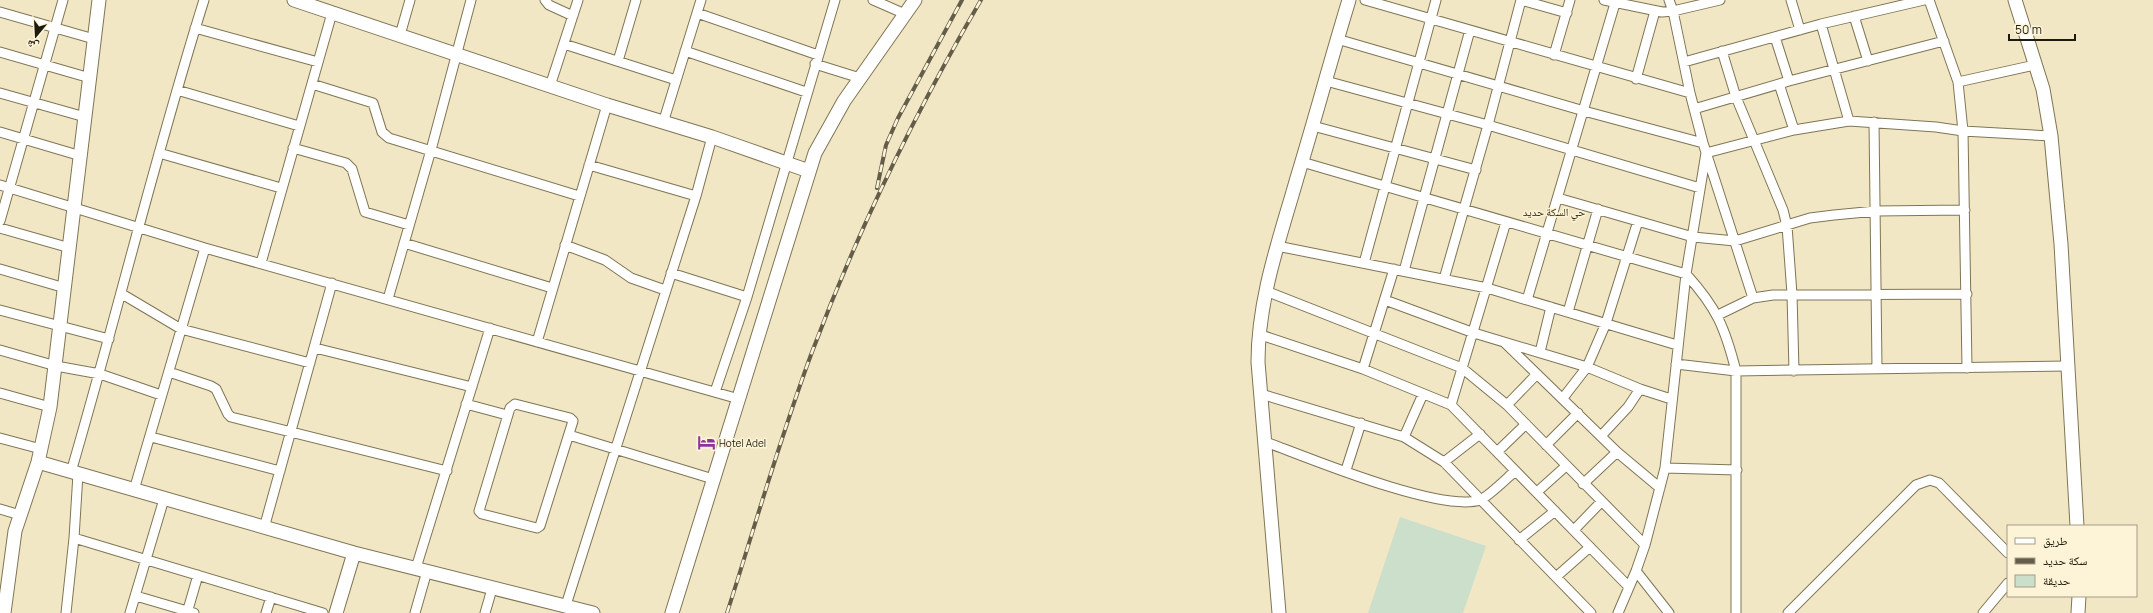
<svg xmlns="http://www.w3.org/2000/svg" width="2153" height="613" font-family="Manrope,'Noto Naskh Arabic',sans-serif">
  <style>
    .green { fill: #ccdfca }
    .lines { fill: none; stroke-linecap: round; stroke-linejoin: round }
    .street-casing { stroke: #7f7555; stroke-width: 11 }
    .secondary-casing { stroke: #7f7555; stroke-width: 15 }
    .street { stroke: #fff; stroke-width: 9 }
    .secondary { stroke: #fff; stroke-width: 13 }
    .rail-casing { stroke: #635d49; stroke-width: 4 }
    .rail { stroke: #fdf4d8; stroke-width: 2.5; stroke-dasharray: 8; stroke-linecap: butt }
    .labels { text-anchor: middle; stroke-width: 3; stroke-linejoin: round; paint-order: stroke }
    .poi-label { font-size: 10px; fill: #1e1a0d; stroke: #fdf4d8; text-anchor: start }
    .neighbourhood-label { font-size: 11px; fill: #352c0e; stroke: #fdf4d8 }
  </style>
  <rect width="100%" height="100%" fill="#f2e7c4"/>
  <path class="green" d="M1400 517 1486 546 1463 613H1368Z"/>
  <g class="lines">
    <defs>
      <path id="street" d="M545 0 549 5 573 16
        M873 0 905 14
        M1365 0 1690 93
        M1521 0 1567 13
        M1604 0 1662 12 1673 11 1720 0
        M1669 0 1673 11 1690 93 1703 143 1753 298
        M1791 0 1800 30
        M0 12 94 39
        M697 13 818 55
        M1854 16 1868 61
        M1821 24 1849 121
        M195 28 318 62
        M400 35 410 0
        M1337 39 1584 111 1703 143
        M564 44 676 80
        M685 51 806 92
        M1722 51 1736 97 1783 210 1787 226 1792 294 1794 371
        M0 52 90 78
        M1554 55 1570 0
        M618 61 636 0
        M1684 62 1821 24 1924 0
        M815 64 860 78
        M1636 79 1655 11
        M1326 81 1488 125 1700 188
        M1789 81 1944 41
        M1958 82 2035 65
        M312 84 373 103 382 132 389 138 579 196
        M1779 84 1794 130
        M550 86 578 0
        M177 90 299 126
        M0 93 85 117
        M1694 109 1789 81 1775 37
        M1874 122 1877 368
        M663 123 701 0
        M1313 126 1476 170
        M0 132 81 156
        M293 148 346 163 352 169 365 212 409 225
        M159 153 281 188
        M1302 162 1686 274C1717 308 1725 328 1736 371V613
        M589 165 696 196
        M0 185 205 248 739 399
        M1558 198 1693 237 1735 241 1810 218 1834 215 1876 211 1965 210
        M0 221 63 0
        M0 228 70 248
        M404 243 552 288
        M565 245 605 260 631 278 665 290
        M1277 246 1487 288 1677 345
        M261 263 332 13
        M1364 263 1436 0
        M0 269 65 288
        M1404 271 1470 30
        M671 273 747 297
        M1444 279 1488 125 1521 0
        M1266 291 1462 368 1507 405 1645 545
        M122 294 181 329 310 363
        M388 299 431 150 471 0
        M1385 300 1474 333 1587 367 1640 389 1671 399
        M1527 300 1616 0
        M0 310 109 339
        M1568 312 1598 209
        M1718 315 1753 298 1773 295 1967 294
        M1258 334 1363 369 1451 405 1629 587
        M537 342 607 105
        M1505 343 1617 452 1660 488
        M315 348 472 387
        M0 350 56 366 100 374 161 395
        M1540 352 1551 307
        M1676 364 1736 371 2068 366
        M1967 368 1963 131 2051 136
        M1363 369 1394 269
        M169 372 211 386 216 389 228 414 231 417 447 471
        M715 392 747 297 835 0
        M0 393 50 407
        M1261 394 1404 437 1444 462 1591 613
        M1563 398 1587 367 1606 323 1638 221
        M466 404 507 415
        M515 404 570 418 573 421 540 526 537 528 482 514 479 511 510 408Z
        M1451 405 1506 222
        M1507 405 1537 374
        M569 435 713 479
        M1601 436 1628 407 1640 389
        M151 437 280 471
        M1404 437 1423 394
        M0 438 41 449
        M1266 442C1309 458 1441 513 1480 500 1489 496 1507 478 1515 471
        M1546 445 1578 413
        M1497 452 1526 424
        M1444 462 1480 434
        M1665 468 1737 470
        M1346 470 1361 423
        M71 472C117 315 155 156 204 0
        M1583 484 1617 452
        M134 490 205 248
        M1537 492 1566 466
        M0 509 20 515
        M264 528 332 283
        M1574 530 1601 502
        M74 538 323 613
        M1519 540 1555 511
        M416 568 490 328
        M1636 571 1669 613
        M1556 577 1590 547
        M136 596 194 613
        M566 605 696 196 712 137
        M66 613 74 538 78 474
        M130 613 164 499
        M187 613 198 575
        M266 613 271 597
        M415 613 427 571
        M485 613 492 589
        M1618 613 1636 571 1645 545 1665 468 1686 274 1706 153 1794 130 1849 121 1936 127 1963 131 1958 82 1929 0
        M1788 613 1916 485 1930 480 1939 483 2008 553
        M1983 613 2008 583"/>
      <path id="secondary" d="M294 0 607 105 712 137 809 171
        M2015 0 2043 89 2051 136 2061 244 2077 526
        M38 462 354 553 593 613
        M4 613 15 531 38 462 50 407 99 0
        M336 613 354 553
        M672 613 815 153 844 101 915 0
        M1279 613 1258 362C1258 298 1280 238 1297 178 1315 119 1331 59 1349 0
        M2078 613 2079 596"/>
    </defs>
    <use href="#street" class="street-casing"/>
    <use href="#secondary" class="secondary-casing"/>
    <use href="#street" class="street"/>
    <use href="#secondary" class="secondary"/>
    <defs>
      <path id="rail" d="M877 188 886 145 898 118 962 0
        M727 613C755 526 780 438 812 352 858 230 915 113 981 0"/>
    </defs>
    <use href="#rail" class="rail-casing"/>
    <use href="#rail" class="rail"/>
  </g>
  <defs>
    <symbol id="hotel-bare" viewBox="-9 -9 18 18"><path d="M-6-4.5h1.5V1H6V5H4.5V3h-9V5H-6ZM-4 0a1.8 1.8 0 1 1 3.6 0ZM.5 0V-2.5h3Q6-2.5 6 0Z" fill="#8d339f" stroke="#fdf4d8" stroke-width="2.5" paint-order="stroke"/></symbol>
  </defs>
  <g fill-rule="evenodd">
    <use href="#hotel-bare" x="694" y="430" width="25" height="25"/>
  </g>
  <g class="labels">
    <g class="poi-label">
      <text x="719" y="447">Hotel Adel</text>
    </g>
    <g class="neighbourhood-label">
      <text x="1554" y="216">حي السكة حديد</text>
    </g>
  </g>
  <rect x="2007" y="525" width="130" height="72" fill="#fdf4d8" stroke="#a49d87"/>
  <rect x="2015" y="538" width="20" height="6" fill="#ffffff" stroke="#a49d87"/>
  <text x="2043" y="545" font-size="12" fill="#1e1a0d">طريق</text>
  <rect x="2015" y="558" width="20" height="6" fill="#635d49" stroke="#a49d87"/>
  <text x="2043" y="565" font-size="12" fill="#1e1a0d">سكة حديد</text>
  <rect x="2015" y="575" width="20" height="12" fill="#ccdfca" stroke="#a49d87"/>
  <text x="2043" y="585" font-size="12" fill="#1e1a0d">حديقة</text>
  <g transform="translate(36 36) rotate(198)" stroke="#fdf4d8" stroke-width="3" paint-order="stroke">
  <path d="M0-3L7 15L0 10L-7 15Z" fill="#1e1a0d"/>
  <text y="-6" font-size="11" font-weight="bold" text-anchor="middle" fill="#1e1a0d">ش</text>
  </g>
  <path d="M2009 34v6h66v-6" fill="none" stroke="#1e1a0d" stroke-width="2"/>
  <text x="2015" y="34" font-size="12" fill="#1e1a0d" stroke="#fdf4d8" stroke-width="3" paint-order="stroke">50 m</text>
</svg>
